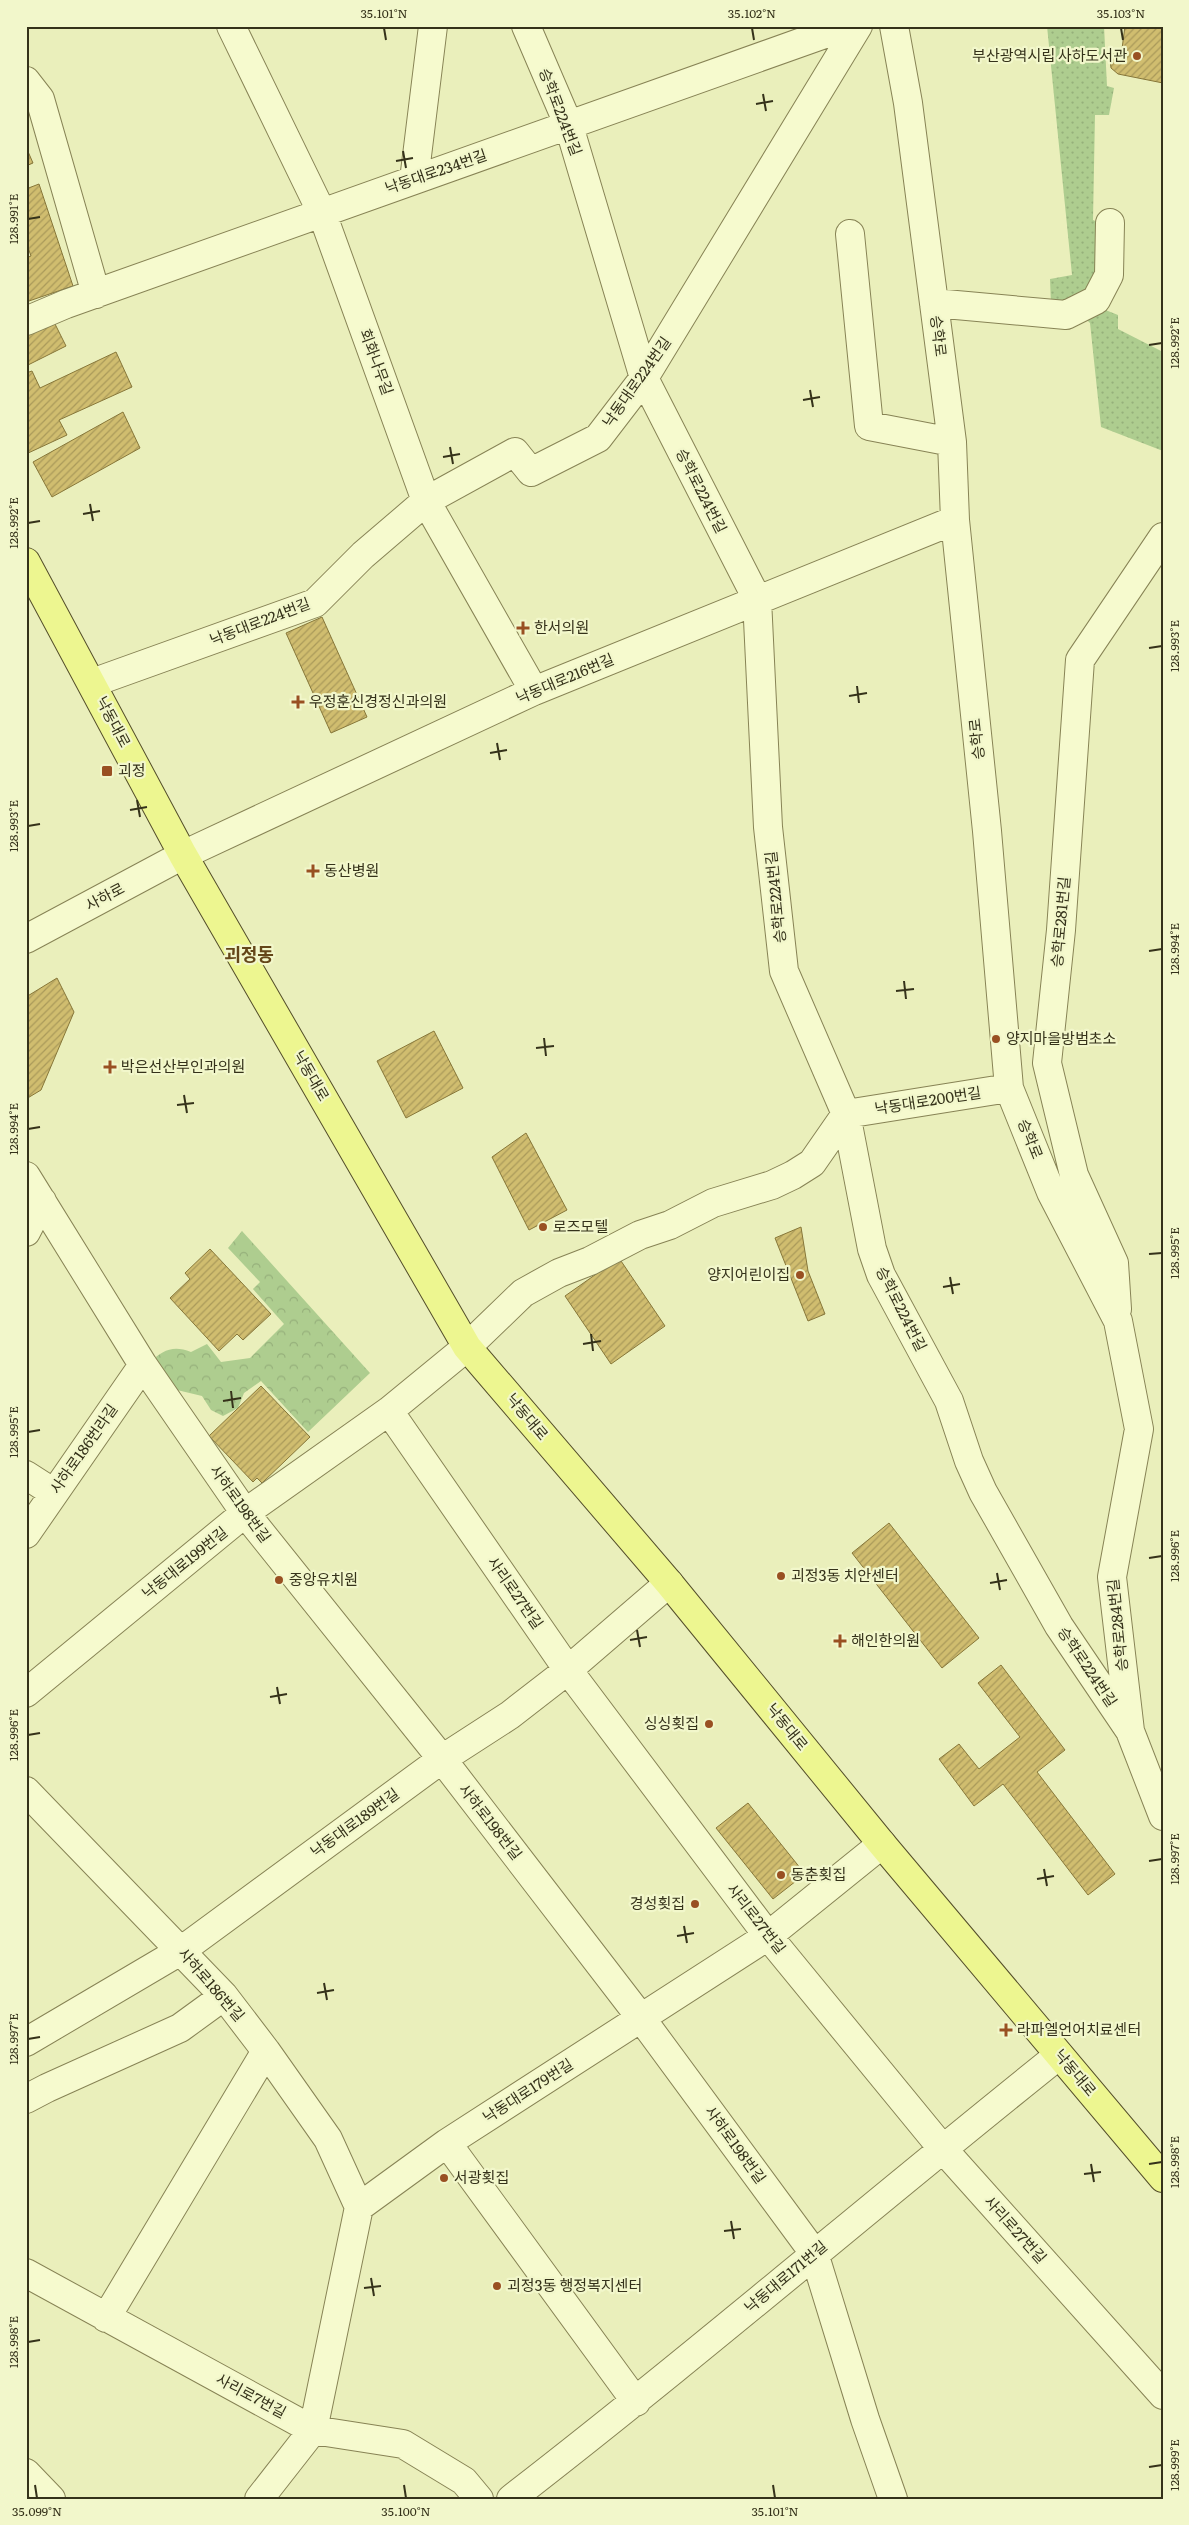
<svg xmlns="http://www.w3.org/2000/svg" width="1189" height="2525" font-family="Literata,'Noto Sans KR',serif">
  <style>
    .grass { fill: url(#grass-dots) }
    .park { fill: url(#park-crowns) }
    .building { fill: url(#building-hatch); stroke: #877739 }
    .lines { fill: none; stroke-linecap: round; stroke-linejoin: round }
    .minor-casing { stroke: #878355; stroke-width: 30 }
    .major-casing { stroke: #544e2a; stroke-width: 30 }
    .minor { stroke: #f6face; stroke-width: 28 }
    .major { stroke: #edf690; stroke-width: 28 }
    .ticks { fill: none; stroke: #35321a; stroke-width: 2 }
    .poi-dot { fill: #995022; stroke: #f2f7cb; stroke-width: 2 }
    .labels { text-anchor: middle; stroke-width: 4.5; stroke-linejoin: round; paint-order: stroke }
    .poi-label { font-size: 15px; fill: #35321a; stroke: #f2f7cb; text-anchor: start }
    .street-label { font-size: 15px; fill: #35321a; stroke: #f2f7cb }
    .quarter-label { font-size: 18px; font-weight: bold; fill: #644618; stroke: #f2f7cb }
    .neatline { fill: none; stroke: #35321a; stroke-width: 2 }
    .ticks-label { font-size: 12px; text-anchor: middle; fill: #35321a }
  </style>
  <defs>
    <pattern id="grass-dots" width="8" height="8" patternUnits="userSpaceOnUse" patternTransform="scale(1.25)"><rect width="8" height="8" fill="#aecd8f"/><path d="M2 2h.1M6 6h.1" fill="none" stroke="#96b07b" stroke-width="1.8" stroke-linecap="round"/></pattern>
    <pattern id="park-crowns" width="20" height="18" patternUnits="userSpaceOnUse" patternTransform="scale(1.25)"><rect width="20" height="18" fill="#aecd8f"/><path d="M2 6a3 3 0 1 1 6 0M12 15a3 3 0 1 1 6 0" fill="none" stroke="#96b07b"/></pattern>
    <pattern id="building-hatch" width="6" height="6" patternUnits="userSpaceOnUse" patternTransform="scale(1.25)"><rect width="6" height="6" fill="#d0bd6f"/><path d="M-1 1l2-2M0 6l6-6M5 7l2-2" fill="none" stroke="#aa9a5a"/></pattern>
  </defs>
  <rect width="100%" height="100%" fill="#eaefbb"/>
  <path class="grass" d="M1047 26H1104L1107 86 1114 88 1109 115H1095L1093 220 1100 223 1094 301 1051 305 1050 279 1072 275Z
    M1103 309 1118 315V329L1163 352V451L1101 427 1090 323 1077 310Z"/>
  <path class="park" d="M242 1231 370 1373 308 1432 261 1381 244 1393 238 1408 223 1416 211 1410 202 1396 177 1390 149 1363C163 1350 173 1345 191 1352L207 1344 221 1362 250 1358 284 1324 253 1289 260 1282 228 1248Z"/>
  <path class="building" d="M1125 26H1163V83L1118 74 1111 68 1110 59 1114 53 1122 49Z
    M26 147 33 163 26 166Z
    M39 184 73 286 26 302V258L31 256 26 242V189Z
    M52 318 66 346 26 366V330Z
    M116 352 132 387 59 420 67 435 26 454V373L32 371 40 388Z
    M123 412 140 448 52 497 33 462Z
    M322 617 367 717 331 733 286 633Z
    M57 978 74 1012 41 1090 26 1099V997Z
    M434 1031 463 1088 406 1118 377 1061Z
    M526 1133 567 1210 529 1230 492 1157Z
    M801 1227 808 1271 825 1314 808 1321 775 1238Z
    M210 1249 271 1314 243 1340 237 1334 219 1351 170 1298 190 1279 185 1273Z
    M619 1258 665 1326 611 1364 565 1296Z
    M261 1386 310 1437 262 1483 257 1478 253 1482 209 1436Z
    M889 1523 979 1638 942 1668 852 1553Z
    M1001 1665 1065 1750 1037 1772 1115 1874 1088 1895 1003 1784 974 1806 939 1759 959 1744 979 1769 1020 1737 978 1683Z
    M748 1803 805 1874 773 1899 716 1828Z"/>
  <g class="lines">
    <defs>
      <path id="minor" d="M231 26 322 213 426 501 534 691
        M526 26 569 126 644 378 757 599 768 827 784 971 846 1114 872 1249 881 1275 949 1401 969 1461 983 1492 1059 1626 1130 1731
        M894 26 908 103 952 442 955 520 987 831 1009 1088 1051 1192 1118 1321 1139 1429 1112 1577 1130 1731 1163 1816
        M26 81 40 99 96 294
        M414 180 433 26
        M850 234 869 426 952 442
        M934 303 1066 315 1096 300 1109 275 1110 223
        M26 321 66 304 847 26
        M92 683 315 603 363 555 426 501 515 452 531 472 598 438 644 378 858 26
        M26 939 183 855 534 691 955 520
        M26 1176 143 1365 245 1513 442 1759 641 2018 814 2253 865 2419 893 2499
        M26 1232 42 1201
        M1117 1309 1114 1263 1074 1175 1047 1063 1061 930 1080 660 1163 537
        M389 1411 568 1670 768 1936 942 2148 1163 2395
        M26 1475 54 1493
        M26 1534 143 1365
        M26 1693 245 1513 389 1411 467 1347 523 1293 559 1273 590 1261 640 1235 670 1225 713 1203 772 1185 793 1175 812 1163 846 1114 1009 1088
        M26 1791 224 1996 266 2051 328 2139 359 2207
        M26 2042 182 1950 442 1759 510 1715 568 1670 669 1583
        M26 2099 47 2088 180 2028 224 1996
        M447 2143 636 2402
        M26 2273 313 2430 403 2444 464 2481 479 2499
        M106 2318 266 2051
        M26 2473 51 2499
        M259 2499 313 2430 359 2207 447 2143 768 1936 882 1844
        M511 2499C697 2355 875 2202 1059 2055"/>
      <path id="major" d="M26 562 183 855 467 1347 669 1583 882 1844 1163 2178"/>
    </defs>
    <use href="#minor" class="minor-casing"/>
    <use href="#major" class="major-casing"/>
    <use href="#minor" class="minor"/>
    <use href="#major" class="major"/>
  </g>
  <path class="ticks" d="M384 28 386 40M752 28 754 40M1121 28 1123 40M763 94 766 111M756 104 773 101M403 151 406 168M396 161 413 158M28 219 40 217M1149 345 1162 343M810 390 813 407M803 400 820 397M450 447 453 464M443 457 460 454M90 504 93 521M83 514 100 511M28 523 40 521M1149 648 1162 646M857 686 859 703M849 696 867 693M497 743 500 760M490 753 507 750M137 800 140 817M130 810 147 807M28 826 40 824M1149 951 1162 949M904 981 906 999M896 991 914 989M544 1038 546 1056M536 1048 554 1046M184 1095 187 1113M177 1105 194 1103M28 1129 40 1127M1149 1254 1162 1253M950 1277 953 1294M943 1287 960 1284M591 1334 593 1351M583 1344 601 1341M231 1391 233 1408M223 1401 241 1398M28 1432 40 1430M1149 1558 1162 1556M997 1573 1000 1590M990 1583 1007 1580M637 1630 640 1647M630 1640 647 1637M277 1687 280 1704M270 1697 287 1694M28 1735 40 1733M1149 1861 1162 1859M1044 1869 1047 1886M1037 1879 1054 1876M684 1926 687 1943M677 1936 694 1933M324 1983 327 2000M317 1993 334 1990M28 2039 40 2037M1091 2164 1094 2182M1149 2164 1162 2162M1084 2174 1101 2172M731 2221 734 2239M724 2231 741 2229M371 2278 374 2296M364 2288 381 2286M28 2342 40 2340M1149 2467 1162 2465M35 2485 37 2498M404 2485 406 2498M773 2485 775 2498"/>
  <g class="poi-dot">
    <circle cx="1137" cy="56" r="5"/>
    <path d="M520.5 620.5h5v5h5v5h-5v5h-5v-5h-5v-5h5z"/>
    <path d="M295.5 694.5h5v5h5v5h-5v5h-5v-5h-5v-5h5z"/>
    <rect x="101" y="765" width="12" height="12" rx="2.5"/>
    <path d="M310.5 863.5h5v5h5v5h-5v5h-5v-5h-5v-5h5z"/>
    <circle cx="996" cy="1039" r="5"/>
    <path d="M107.5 1059.5h5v5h5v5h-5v5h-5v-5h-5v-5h5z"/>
    <circle cx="543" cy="1227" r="5"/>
    <circle cx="800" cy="1275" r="5"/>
    <circle cx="781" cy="1576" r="5"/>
    <circle cx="279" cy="1580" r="5"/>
    <path d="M837.5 1633.5h5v5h5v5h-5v5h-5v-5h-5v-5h5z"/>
    <circle cx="709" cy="1724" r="5"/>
    <circle cx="781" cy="1875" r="5"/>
    <circle cx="695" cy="1904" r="5"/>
    <path d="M1003.5 2022.5h5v5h5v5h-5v5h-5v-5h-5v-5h5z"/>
    <circle cx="444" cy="2178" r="5"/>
    <circle cx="497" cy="2286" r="5"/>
  </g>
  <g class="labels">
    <g class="poi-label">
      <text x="1127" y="61" text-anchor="end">부산광역시립 사하도서관</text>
      <text x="534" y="633">한서의원</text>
      <text x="309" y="707">우정훈신경정신과의원</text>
      <text x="118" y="776">괴정</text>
      <text x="324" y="876">동산병원</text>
      <text x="1006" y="1044">양지마을방범초소</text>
      <text x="121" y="1072">박은선산부인과의원</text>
      <text x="553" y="1232">로즈모텔</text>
      <text x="790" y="1280" text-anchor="end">양지어린이집</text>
      <text x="791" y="1581">괴정3동 치안센터</text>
      <text x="289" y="1585">중앙유치원</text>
      <text x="851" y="1646">해인한의원</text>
      <text x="699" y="1729" text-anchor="end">싱싱횟집</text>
      <text x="791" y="1880">동춘횟집</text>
      <text x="685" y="1909" text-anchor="end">경성횟집</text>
      <text x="1017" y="2035">라파엘언어치료센터</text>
      <text x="454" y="2183">서광횟집</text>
      <text x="507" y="2291">괴정3동 행정복지센터</text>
    </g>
    <g class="street-label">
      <text transform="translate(560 112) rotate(69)" y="5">승학로224번길</text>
      <text transform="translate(436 172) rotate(-19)" y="5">낙동대로234번길</text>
      <text transform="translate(938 336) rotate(83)" y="5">승학로</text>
      <text transform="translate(376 362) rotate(70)" y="5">회화나무길</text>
      <text transform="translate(637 382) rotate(-55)" y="5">낙동대로224번길</text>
      <text transform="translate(701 491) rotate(63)" y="5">승학로224번길</text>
      <text transform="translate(260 622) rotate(-21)" y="5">낙동대로224번길</text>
      <text transform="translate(565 679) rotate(-23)" y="5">낙동대로216번길</text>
      <text transform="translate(113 722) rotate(62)" y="5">낙동대로</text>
      <text transform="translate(977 739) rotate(-96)" y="5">승학로</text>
      <text transform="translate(105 897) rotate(-28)" y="5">사하로</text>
      <text transform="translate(776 897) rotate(-96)" y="5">승학로224번길</text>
      <text transform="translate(1061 922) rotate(-85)" y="5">승학로281번길</text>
      <text transform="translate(311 1076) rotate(60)" y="5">낙동대로</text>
      <text transform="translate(928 1101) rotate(-9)" y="5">낙동대로200번길</text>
      <text transform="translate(1030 1139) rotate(68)" y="5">승학로</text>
      <text transform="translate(901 1309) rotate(63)" y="5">승학로224번길</text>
      <text transform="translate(527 1417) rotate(50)" y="5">낙동대로</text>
      <text transform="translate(84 1449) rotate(-55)" y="5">사하로186번라길</text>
      <text transform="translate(240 1504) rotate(54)" y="5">사하로198번길</text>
      <text transform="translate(185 1563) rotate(-39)" y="5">낙동대로199번길</text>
      <text transform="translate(515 1593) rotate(55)" y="5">사리로27번길</text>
      <text transform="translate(1118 1625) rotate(-96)" y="5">승학로284번길</text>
      <text transform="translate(1087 1667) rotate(56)" y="5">승학로224번길</text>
      <text transform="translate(787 1727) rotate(51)" y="5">낙동대로</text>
      <text transform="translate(490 1822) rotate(52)" y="5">사하로198번길</text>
      <text transform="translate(355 1823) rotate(-36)" y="5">낙동대로189번길</text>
      <text transform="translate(756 1919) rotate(52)" y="5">사리로27번길</text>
      <text transform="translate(211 1985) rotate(49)" y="5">사하로186번길</text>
      <text transform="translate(1075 2073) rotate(50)" y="5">낙동대로</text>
      <text transform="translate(528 2091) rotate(-33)" y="5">낙동대로179번길</text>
      <text transform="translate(735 2145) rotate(54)" y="5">사하로198번길</text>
      <text transform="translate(1015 2230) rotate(48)" y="5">사리로27번길</text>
      <text transform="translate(786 2277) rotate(-40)" y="5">낙동대로171번길</text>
      <text transform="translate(251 2396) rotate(28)" y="5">사리로7번길</text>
    </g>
    <g class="quarter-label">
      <text x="249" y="961">괴정동</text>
    </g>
  </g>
  <rect width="1189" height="2525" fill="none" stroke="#f2f7cb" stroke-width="55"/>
  <rect x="28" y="28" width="1134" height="2470" class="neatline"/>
  <g class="ticks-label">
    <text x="384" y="18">35.101°N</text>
    <text x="752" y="18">35.102°N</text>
    <text x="1121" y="18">35.103°N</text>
    <text transform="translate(14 219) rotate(-90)" y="4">128.991°E</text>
    <text transform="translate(1175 343) rotate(-90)" y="4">128.992°E</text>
    <text transform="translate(14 523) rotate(-90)" y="4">128.992°E</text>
    <text transform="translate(1175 646) rotate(-90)" y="4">128.993°E</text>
    <text transform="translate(14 826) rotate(-90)" y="4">128.993°E</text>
    <text transform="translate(1175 949) rotate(-90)" y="4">128.994°E</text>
    <text transform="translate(14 1129) rotate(-90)" y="4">128.994°E</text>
    <text transform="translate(1175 1253) rotate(-90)" y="4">128.995°E</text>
    <text transform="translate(14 1432) rotate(-90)" y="4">128.995°E</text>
    <text transform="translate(1175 1556) rotate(-90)" y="4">128.996°E</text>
    <text transform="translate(14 1735) rotate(-90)" y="4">128.996°E</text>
    <text transform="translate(1175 1859) rotate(-90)" y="4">128.997°E</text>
    <text transform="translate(14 2039) rotate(-90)" y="4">128.997°E</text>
    <text transform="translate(1175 2162) rotate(-90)" y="4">128.998°E</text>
    <text transform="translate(14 2342) rotate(-90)" y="4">128.998°E</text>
    <text transform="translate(1175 2465) rotate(-90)" y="4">128.999°E</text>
    <text x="37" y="2516">35.099°N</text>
    <text x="406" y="2516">35.100°N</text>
    <text x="775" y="2516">35.101°N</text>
  </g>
</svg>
